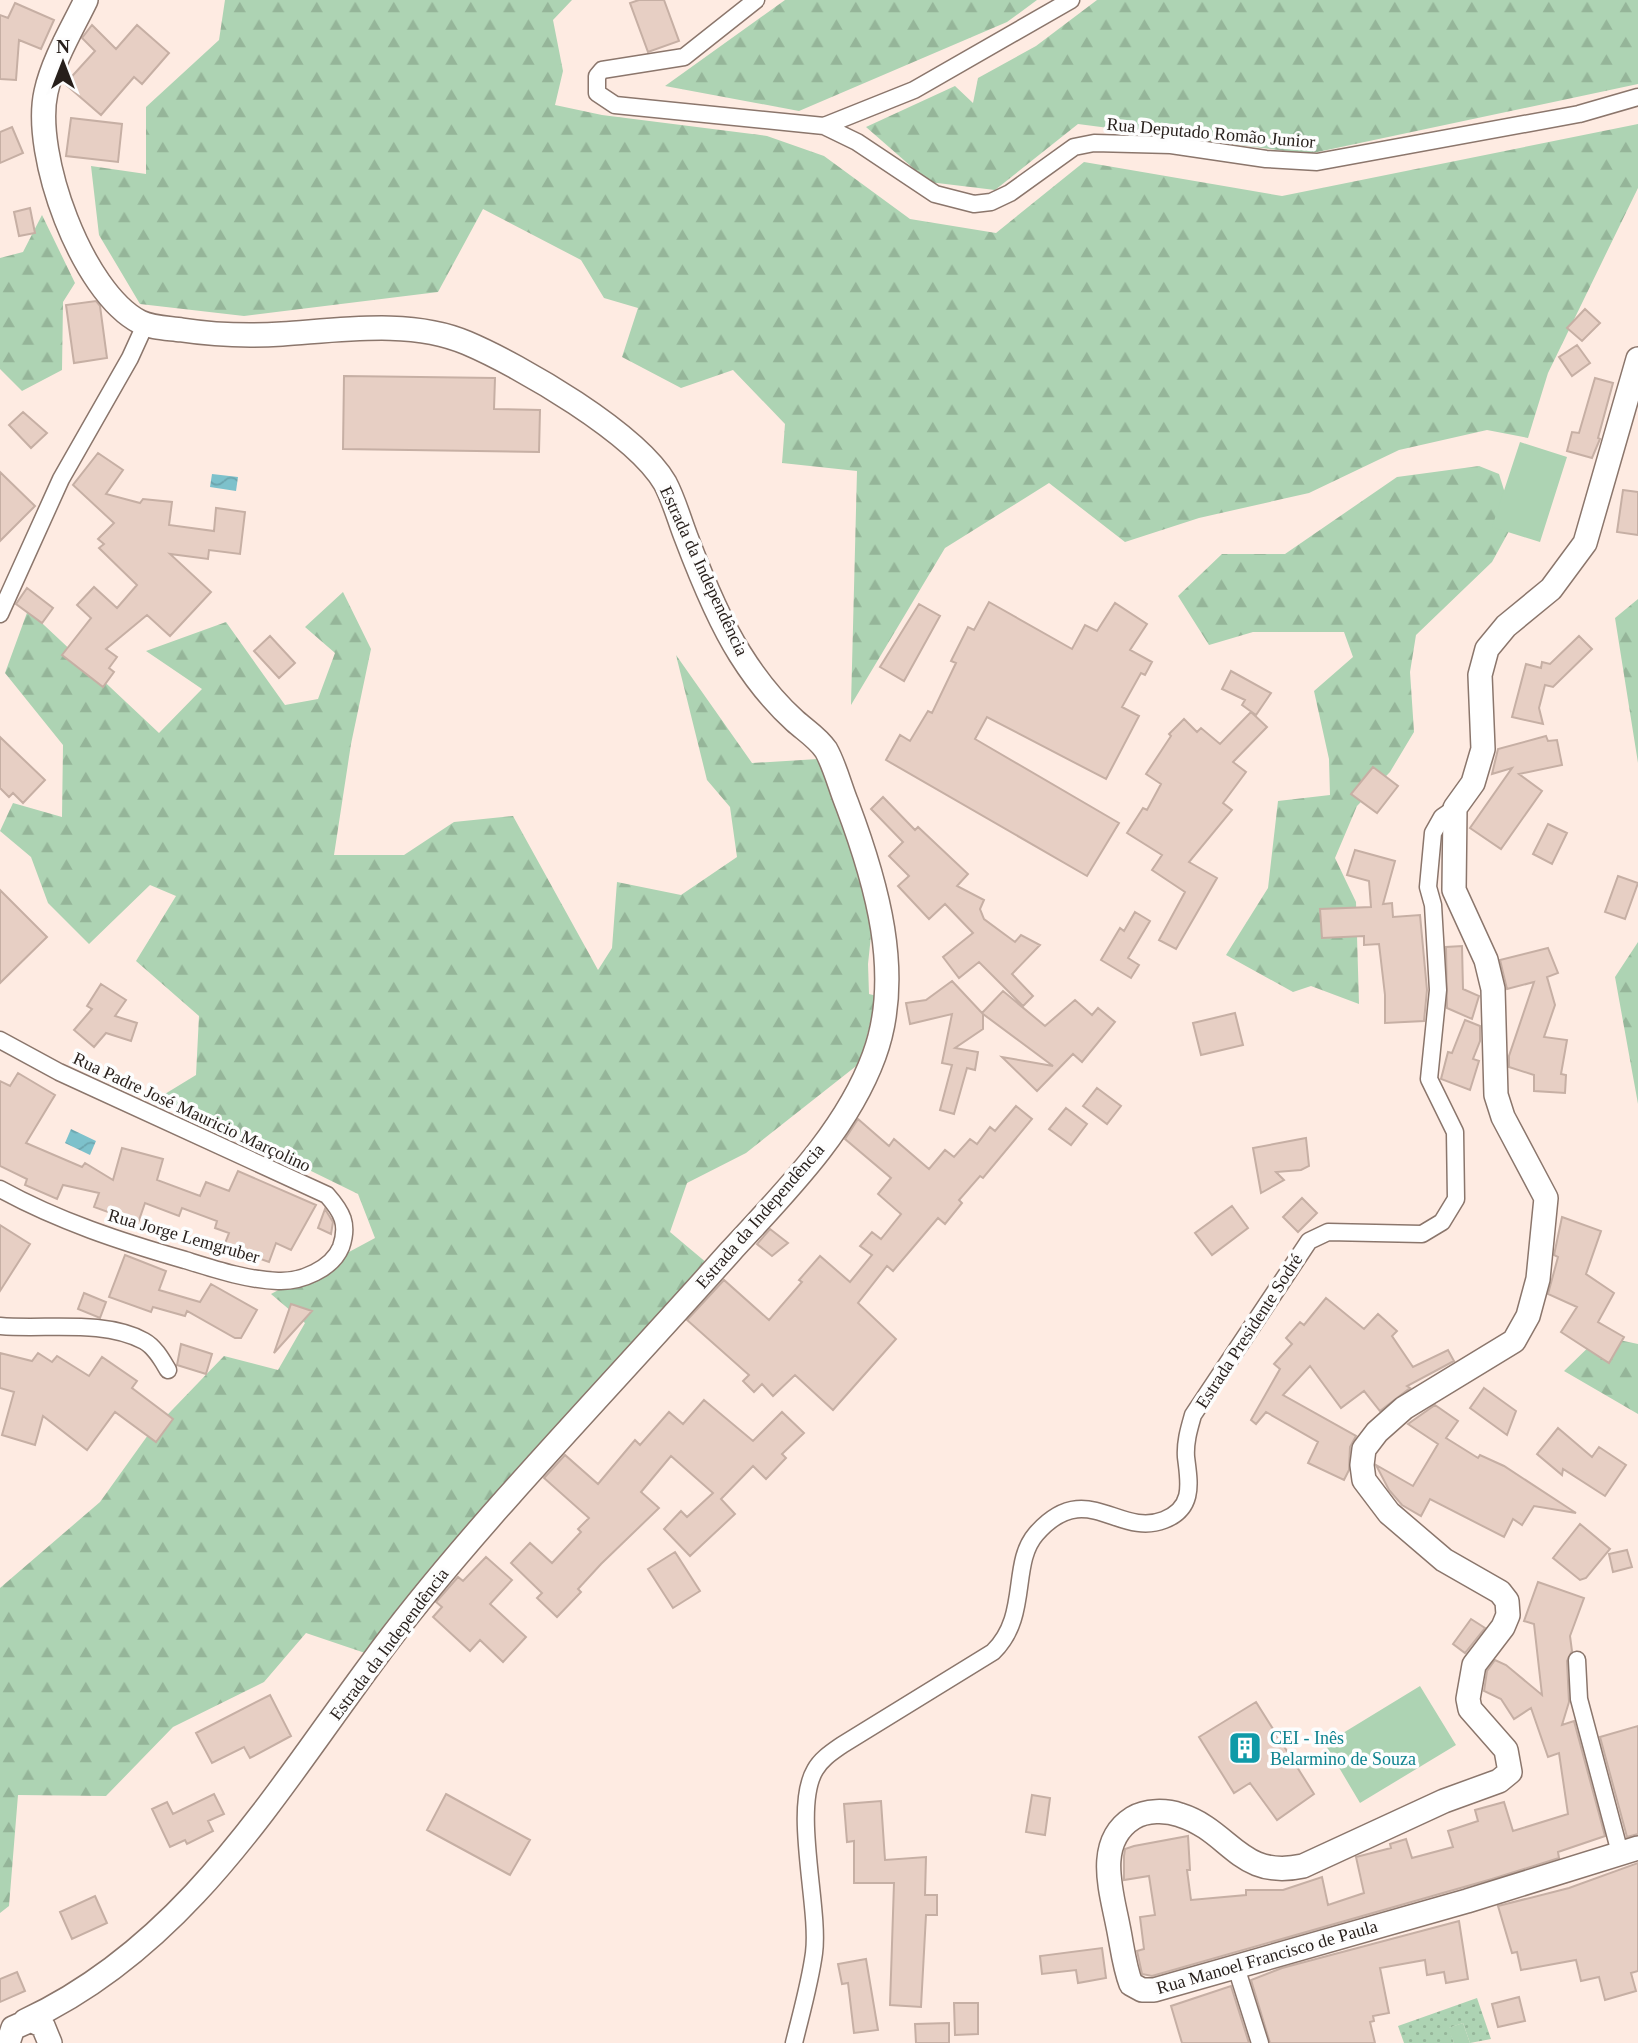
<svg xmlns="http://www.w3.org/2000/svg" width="1638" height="2043" font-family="'Times New Roman',serif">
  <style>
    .grass { fill: url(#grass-dots) }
    .forest { fill: url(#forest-firs) }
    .park { fill: #add3b3 }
    .water { fill: url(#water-waves) }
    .building { fill: #e7cfc4; stroke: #c6afa4; stroke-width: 2 }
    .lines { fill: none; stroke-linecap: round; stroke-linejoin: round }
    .street-casing { stroke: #8b766c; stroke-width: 19 }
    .secondary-casing { stroke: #8b766c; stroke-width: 26 }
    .street { stroke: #fff; stroke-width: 16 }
    .secondary { stroke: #fff; stroke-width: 23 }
    .labels { text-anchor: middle; stroke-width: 7; stroke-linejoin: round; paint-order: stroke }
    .street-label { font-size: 18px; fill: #271f1b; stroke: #fdfdfd }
    .culture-label { font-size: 18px; fill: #0d838f; stroke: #fdfdfd; text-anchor: start }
  </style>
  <defs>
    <pattern id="grass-dots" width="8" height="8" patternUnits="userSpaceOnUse" patternTransform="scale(1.75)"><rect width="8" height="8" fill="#add3b3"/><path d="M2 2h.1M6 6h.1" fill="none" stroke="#95b599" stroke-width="1.8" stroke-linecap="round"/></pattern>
    <pattern id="forest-firs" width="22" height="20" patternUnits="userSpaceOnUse" patternTransform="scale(1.75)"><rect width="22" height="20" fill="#add3b3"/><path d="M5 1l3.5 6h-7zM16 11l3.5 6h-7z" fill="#95b599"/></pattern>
    <pattern id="water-waves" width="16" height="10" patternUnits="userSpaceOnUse" patternTransform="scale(1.75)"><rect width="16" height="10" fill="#7dc1cb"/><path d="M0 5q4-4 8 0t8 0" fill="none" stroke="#6ca5ae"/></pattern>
  </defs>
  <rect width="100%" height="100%" fill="#feebe2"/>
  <path class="grass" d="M1477 1998 1491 2039 1470 2043 1463 2023 1449 2028 1454 2043H1404L1398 2026Z"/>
  <path class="forest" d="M225 0H572L553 20 563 71 555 105 602 115 767 136 824 156 910 219 996 233 1084 162 1282 196 1638 124V188L1548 373 1528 438 1487 430 1399 450 1309 493 1199 518 1125 542 1049 483 945 548 851 705 857 471 782 463 785 424 733 370 681 388 622 357 638 308 604 298 581 260 483 209 438 292 244 316 140 304 99 235 91 166 146 174V107L219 40Z
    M785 0H1037L1007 22 799 111 665 86Z
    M1097 0H1638V84L1308 154 1078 124 995 190 929 182 866 127 955 86 973 103 978 78 1036 46Z
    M42 215 75 283 63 302 62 370 22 391 0 369V258L23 252Z
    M1479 466 1499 474 1514 522 1492 562 1416 635 1410 672 1414 732 1390 772 1357 806 1335 858 1356 902 1359 1004 1311 986 1293 992 1226 955 1268 888 1278 801 1330 795 1329 759 1314 691 1353 657 1344 632H1253L1209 645 1178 596 1222 554H1285L1397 477Z
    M343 592 371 649 351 744 334 855H404L454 822 513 816 598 970 612 948 617 882 681 895 737 857 730 807 707 780 676 655 752 763 818 759 874 907 868 964 869 994 877 996 860 1063 746 1153 687 1183 670 1232 714 1269 371 1655 306 1633 264 1682 173 1727 106 1796 18 1795 9 1906 0 1913V1588L100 1502 148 1435 224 1356 278 1370 305 1323 271 1294 375 1238 358 1194 160 1097 196 1075 199 1016 136 961 176 896 150 885 89 944 48 903 31 857 0 831 13 803 62 817 63 745 5 673 28 610 159 733 202 689 146 651 226 622 285 705 318 699 335 653 305 627Z
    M1638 599V763L1615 618Z
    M1638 942V1104L1615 977Z
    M1600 1336 1638 1344V1414L1564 1371Z"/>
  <path class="park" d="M1520 442 1567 457 1540 542 1492 527Z
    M1420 1686 1456 1745 1360 1803 1325 1744Z
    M1463 2023 1470 2043H1454L1448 2028Z"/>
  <path class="water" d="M212 474 238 477 236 491 210 487Z
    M71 1129 96 1141 90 1155 65 1143Z"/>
  <path class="building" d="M639 0H664L679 41 648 52 630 3Z
    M15 3 54 20 41 49 19 40 16 80 0 79V15L8 18Z
    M92 25 116 49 137 25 169 53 142 84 134 77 101 115 65 84 95 51 82 38Z
    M71 118 122 124 118 162 66 156Z
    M12 127 23 153 0 163V132Z
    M30 208 35 233 19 236 14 212Z
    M96 301 100 306 107 358 74 363 66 305Z
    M1585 309 1600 323 1582 341 1567 328Z
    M1577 345 1590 363 1572 376 1559 357Z
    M344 376 495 378 494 409 540 410 539 452 343 449Z
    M1595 378 1613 383 1598 438 1600 439 1592 458 1567 451 1572 432 1579 433Z
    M23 412 47 433 31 448 9 425Z
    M98 453 123 470 106 494 140 503 143 499 172 502 169 525 214 531 216 508 245 512 240 554 209 550 208 559 170 554 211 592 170 636 147 615 106 649 117 657 109 668 114 672 103 687 62 655 91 618 77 605 94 587 117 608 137 585 99 548 104 544 98 539 114 523 73 485Z
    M0 472 35 506 0 541Z
    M1623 490 1638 492V535L1617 532Z
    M27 588 53 608 42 623 16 604Z
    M989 602 1072 649 1085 625 1097 631 1115 603 1147 624 1130 650 1152 662 1145 675 1141 673 1122 707 1139 716 1106 779 987 717 975 739 1119 823 1087 876 886 760 900 735 910 741 928 711 932 713 956 663 951 661 968 627 974 630Z
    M919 604 940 616 904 681 880 667Z
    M270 636 295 663 279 678 254 651Z
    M1579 636 1592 649 1553 687 1545 685 1539 708 1543 724 1512 717 1526 664 1541 668 1542 662 1550 664Z
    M1231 671 1271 693 1256 715 1242 705 1245 700 1222 689Z
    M1251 712 1267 727 1233 762 1246 772 1223 803 1232 810 1189 862 1217 878 1176 949 1159 940 1185 892 1152 870 1162 855 1127 833 1143 808 1147 810 1161 784 1146 774 1171 736 1169 734 1184 719 1197 732 1201 728 1220 744Z
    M1546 736 1548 741 1557 740 1562 765 1519 774 1542 791 1501 849 1470 828 1512 768 1492 774 1498 749Z
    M0 737 45 780 23 803 13 793 9 797 0 788Z
    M1373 767 1398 786 1377 813 1351 794Z
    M883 797 915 830 918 827 968 874 957 886 984 900 980 909 984 919 1015 942 1021 935 1040 945 1012 974 1033 996 1023 1006 979 962 959 978 943 957 973 933 945 904 929 919 898 886 909 876 889 856 903 842 871 809Z
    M1548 824 1567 833 1552 864 1533 854Z
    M1355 850 1395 861 1383 904 1392 903 1393 917 1420 915 1427 990 1424 1021 1385 1023V995L1379 944 1364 945V936L1322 938 1320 909 1371 907 1369 881 1347 875Z
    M1618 876 1638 883 1625 919 1605 912Z
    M0 890 47 937 0 983Z
    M1135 912 1150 921 1128 958 1139 965 1131 978 1101 960 1120 928 1124 931Z
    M1462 946 1463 989 1479 996 1472 1019 1447 1008 1446 947Z
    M1548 948 1558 973 1547 977 1555 1005 1544 1037 1567 1040 1561 1074 1566 1075 1565 1093 1534 1091V1075L1509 1067V1056L1534 982 1507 989 1500 960Z
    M952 981 982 1013 1003 991 1045 1026 1075 1000 1092 1015 1098 1008 1115 1022 1082 1062 1073 1054 1037 1091 1002 1057 1053 1066 983 1014V1029L955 1048 978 1052 975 1070 967 1068 954 1114 940 1110 952 1065 942 1063 952 1014 910 1024 906 1003 926 1000Z
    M101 984 126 1000 115 1016 137 1023 131 1041 106 1033 94 1047 74 1030 92 1009 87 1006Z
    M1235 1013 1243 1045 1201 1055 1193 1023Z
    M1465 1020 1480 1026V1041L1473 1059 1479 1061 1470 1090 1441 1079 1448 1052 1452 1053Z
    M18 1073 55 1095 26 1143 82 1167 85 1163 113 1180 122 1148 163 1159 157 1180 200 1196 206 1182 229 1191 238 1171 316 1205 291 1250 276 1243 269 1262 224 1246 229 1233 215 1228 217 1221 182 1208 179 1216 145 1203 138 1223 94 1207 99 1193 63 1185 57 1199 25 1185 27 1179 0 1166V1081L10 1086Z
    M1097 1088 1121 1106 1107 1124 1083 1106Z
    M1016 1106 1032 1119 983 1178 980 1176 959 1200 962 1203 945 1224 938 1218 893 1271 887 1266 858 1303 896 1339 833 1410 795 1375 773 1396 762 1384 754 1392 743 1381 749 1375 687 1320 724 1280 769 1320 802 1282 799 1280 820 1256 850 1282 872 1255 860 1246 872 1232 881 1239 901 1214 878 1194 891 1178 845 1139 858 1119 889 1146 894 1139 929 1169 945 1150 954 1157 970 1139 977 1144 990 1127 995 1131Z
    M1066 1108 1087 1124 1071 1145 1049 1129Z
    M1306 1138 1309 1166 1301 1170 1276 1172 1284 1180 1261 1193 1253 1148Z
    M1302 1198 1317 1213 1298 1232 1283 1217Z
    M1232 1206 1248 1228 1212 1255 1195 1233Z
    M325 1209 333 1222 331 1234 318 1228Z
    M1562 1217 1601 1231 1586 1274 1614 1293 1598 1322 1624 1337 1609 1363 1561 1332 1577 1307 1548 1294 1558 1257 1554 1255Z
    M0 1225 30 1244 0 1291Z
    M770 1229 788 1243 772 1256 757 1244Z
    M125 1255 166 1271 159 1290 200 1302 211 1284 257 1310 241 1338H235L187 1311 185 1316 153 1307 151 1312 109 1297Z
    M84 1293 106 1302 100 1318 78 1309Z
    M1326 1298 1364 1329 1378 1314 1397 1331 1392 1336 1413 1367 1448 1350 1454 1361 1407 1386 1410 1388 1380 1411 1364 1391 1341 1408 1310 1366 1283 1395 1356 1436 1350 1447 1349 1470 1344 1480 1308 1463 1318 1442 1266 1412 1256 1424 1251 1420 1280 1369 1274 1364 1292 1344 1286 1338 1300 1322 1304 1325Z
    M291 1304 312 1311 274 1353Z
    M181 1344 212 1354 206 1374 177 1365Z
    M0 1353 32 1361 38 1353 52 1362 57 1356 89 1376 102 1357 137 1381 132 1388 173 1419 156 1442 115 1412 87 1450 43 1416 35 1445 2 1435 14 1392 0 1388Z
    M1484 1388 1516 1411 1507 1435 1470 1408Z
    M704 1400 753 1441 782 1412 804 1433 782 1454 786 1458 766 1479 753 1466 721 1499 735 1514 690 1556 664 1529 681 1511 687 1517 713 1493 671 1456 641 1492 659 1508 601 1564 578 1589 581 1592 557 1617 537 1598 542 1593 511 1563 530 1543 552 1563 581 1532 578 1529 589 1518 544 1478 565 1455 598 1484 635 1440 640 1445 669 1412 683 1424Z
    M1435 1405 1458 1421 1446 1438 1478 1458 1480 1455 1504 1466 1576 1513 1534 1506 1522 1525 1513 1519 1504 1537 1430 1499 1421 1516 1402 1505 1389 1490 1376 1465 1413 1486 1438 1444 1408 1424Z
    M1558 1428 1592 1457 1599 1447 1626 1465 1605 1496 1563 1469 1562 1475 1537 1454Z
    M1580 1524 1610 1549 1586 1578 1580 1580 1553 1558Z
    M1627 1550 1632 1567 1613 1572 1609 1554Z
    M675 1552 700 1591 673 1608 648 1569Z
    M486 1557 512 1580 490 1604 526 1637 503 1662 480 1640 470 1651 433 1617 442 1607 436 1602 458 1577 463 1581Z
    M1538 1582 1584 1598 1570 1636 1572 1651 1567 1661 1569 1702 1562 1725 1574 1721 1605 1836 1558 1852 1559 1858 1492 1879 1152 1976 1142 1974 1137 1951 1144 1949 1140 1917 1155 1915 1149 1876 1124 1880V1856L1125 1849 1134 1846 1188 1836 1190 1870H1187L1191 1900 1246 1895V1890H1283L1322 1877 1328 1905 1364 1893 1356 1857 1391 1848 1390 1844 1406 1839 1412 1858 1453 1847 1448 1831 1478 1821 1475 1810 1504 1802 1513 1831 1568 1814 1559 1753 1548 1757 1531 1708 1514 1719 1501 1699 1484 1691 1487 1671 1495 1660 1506 1665 1542 1695 1534 1624 1524 1621Z
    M1471 1619 1485 1628 1465 1653 1453 1644Z
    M270 1695 291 1736 250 1758 244 1747 212 1763 196 1733Z
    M1256 1702 1314 1794 1277 1820 1250 1783 1234 1793 1199 1737Z
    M1638 1726V1834L1627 1837 1600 1737Z
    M214 1794 224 1814 208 1821 213 1831 187 1844 185 1840 170 1847 152 1809 167 1802 173 1814Z
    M446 1794 530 1840 510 1875 427 1830Z
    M1032 1795 1050 1798 1045 1835 1026 1832Z
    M881 1801 885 1860 926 1857 925 1895H937V1915H926L921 2007 890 2005 894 1883H854V1841L847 1842 844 1804Z
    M1638 1863V1971L1631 1973 1636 1991 1605 2000 1599 1977 1581 1981 1576 1960 1521 1970 1517 1952 1512 1953 1498 1906 1569 1888Z
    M95 1896 107 1923 72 1939 60 1912Z
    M1459 1921 1468 1979 1446 1983 1444 1972 1427 1975 1425 1960 1380 1968 1389 2013 1373 2016 1374 2021 1370 2022 1375 2043H1270L1251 1980 1282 1968Z
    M1102 1948 1106 1978 1078 1983 1076 1970 1042 1974 1040 1956Z
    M866 1959 878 2030 854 2033 848 1983 842 1984 838 1964Z
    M17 1972 25 1991 0 2002V1979Z
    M1231 1986 1249 2043H1182L1171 2006Z
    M1519 1997 1525 2021 1498 2027 1492 2004Z
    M954 2003H978V2034L955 2035Z
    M949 2023V2043H916L915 2024Z"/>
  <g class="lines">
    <defs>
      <path id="street" d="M756 0 684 57 602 70 597 76V93L615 105 824 126 857 142 935 194 974 204 991 202 1010 193 1074 147 1094 143 1171 145 1266 159 1317 162 1579 114 1638 97
        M824 126 914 90 1071 0
        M0 614 61 479 130 358 145 325
        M0 1040 59 1072 327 1195C342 1212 349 1224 341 1247 332 1269 301 1282 278 1281 247 1280 214 1269 185 1260 122 1242 58 1221 0 1189
        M0 1326C45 1330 103 1319 144 1341 155 1347 162 1360 168 1370
        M1577 1660 1579 1699 1620 1853
        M1236 1967 1260 2043
        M794 2043C801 2014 810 1983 814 1953 820 1908 792 1809 815 1770 821 1759 832 1752 842 1745L993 1652C1030 1616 1010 1564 1036 1534 1086 1477 1118 1538 1164 1520 1195 1508 1189 1482 1186 1457 1185 1442 1189 1429 1193 1415L1309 1241 1328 1232 1422 1234 1442 1222 1456 1199 1455 1132 1429 1079 1438 990 1433 905 1428 887 1433 833 1442 817 1455 808"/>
      <path id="secondary" d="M1638 359 1585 543 1551 589 1506 626 1487 649 1480 675 1483 749 1473 783 1455 808 1454 890 1486 960 1493 989 1496 1095 1503 1117 1546 1198 1538 1279 1528 1316 1514 1341 1404 1408 1377 1432 1364 1449 1362 1465 1364 1480 1389 1513 1444 1560 1500 1592 1507 1601 1508 1615 1503 1627 1474 1665 1468 1699 1470 1709 1506 1750 1510 1772 1499 1781 1444 1801 1303 1866C1239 1880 1231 1831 1180 1815 1166 1810 1146 1810 1133 1818 1095 1842 1111 1890 1118 1926 1122 1945 1124 1966 1131 1984L1142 1990H1154L1467 1901 1638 1848
        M25 2021C184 1947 271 1799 371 1664 413 1606 460 1551 508 1497 581 1415 657 1334 730 1252 784 1193 846 1132 874 1056 904 975 876 881 847 804 840 787 835 766 826 750 818 738 805 730 795 721 774 702 755 678 740 654 719 621 700 574 686 537 679 519 674 500 665 483 636 433 521 366 467 343 412 319 341 330 282 334 249 336 215 335 182 330 168 328 152 328 140 322 82 292 32 154 46 92 53 60 72 29 86 0
        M8 2043 13 2028 31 2020 43 2026 50 2043"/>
    </defs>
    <use href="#street" class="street-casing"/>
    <use href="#secondary" class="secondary-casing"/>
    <use href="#street" class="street"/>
    <use href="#secondary" class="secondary"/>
  </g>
  <defs>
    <symbol id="building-square" viewBox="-11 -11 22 22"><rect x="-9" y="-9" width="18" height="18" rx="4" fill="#0f9aa8" stroke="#fdfdfd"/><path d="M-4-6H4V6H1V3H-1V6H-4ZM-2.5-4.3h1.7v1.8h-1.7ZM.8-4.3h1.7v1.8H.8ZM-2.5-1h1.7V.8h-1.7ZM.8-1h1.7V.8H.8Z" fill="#fff"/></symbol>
  </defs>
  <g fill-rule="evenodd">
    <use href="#building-square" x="1226" y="1729" width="38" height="38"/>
  </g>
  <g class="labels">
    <g class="street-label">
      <text transform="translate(1211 133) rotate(5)" y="6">Rua Deputado Romão Junior</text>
      <text transform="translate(704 571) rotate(65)" y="6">Estrada da Independência</text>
      <text transform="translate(192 1112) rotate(25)" y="6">Rua Padre José Mauricio Marçolino</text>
      <text transform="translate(760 1216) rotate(-49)" y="6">Estrada da Independência</text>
      <text transform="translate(184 1236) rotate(16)" y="6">Rua Jorge Lemgruber</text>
      <text transform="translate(1249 1331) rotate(-57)" y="6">Estrada Presidente Sodré</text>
      <text transform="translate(389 1644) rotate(-53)" y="6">Estrada da Independência</text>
      <text transform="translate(1267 1957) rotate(-16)" y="6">Rua Manoel Francisco de Paula</text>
    </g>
    <g class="culture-label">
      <text x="1270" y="1744">CEI - Inês<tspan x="1270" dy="21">Belarmino de Souza</tspan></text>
    </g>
  </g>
  <g transform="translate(63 63)" stroke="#fdfdfd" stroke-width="5" paint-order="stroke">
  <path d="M0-5L12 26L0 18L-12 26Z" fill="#271f1b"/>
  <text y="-10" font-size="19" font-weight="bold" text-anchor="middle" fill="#271f1b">N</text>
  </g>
</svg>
